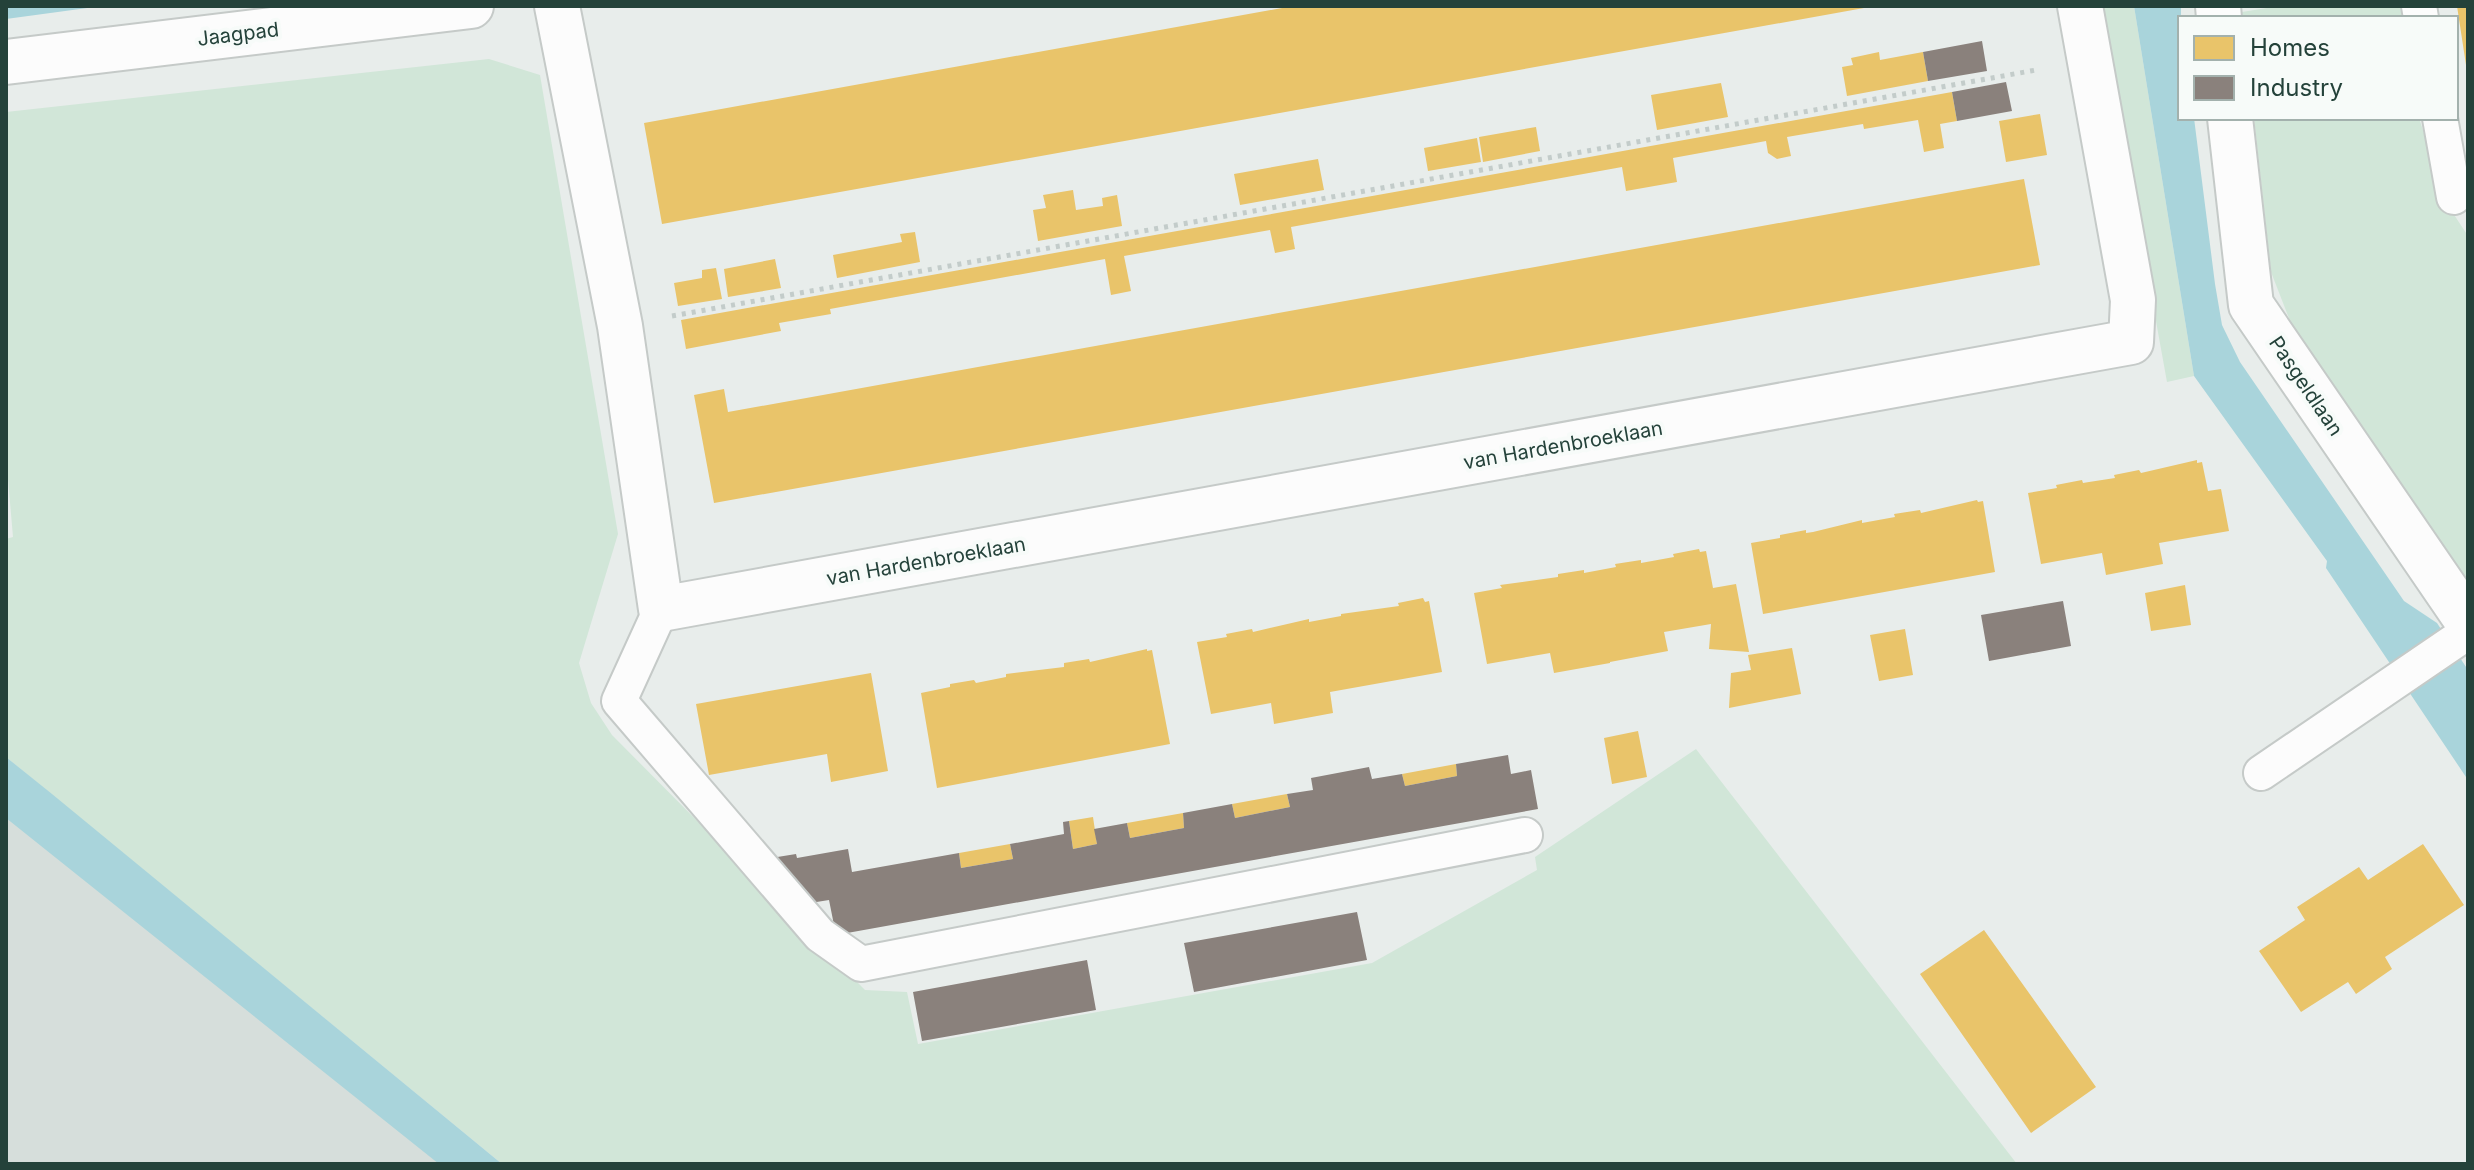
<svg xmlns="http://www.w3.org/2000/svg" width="2474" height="1170" font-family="Inter,sans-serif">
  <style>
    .built { fill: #d6dedb }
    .green { fill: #d1e6d8 }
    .water { fill: #a9d4db }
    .homes { fill: #e9c46a }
    .industry { fill: #8a817c }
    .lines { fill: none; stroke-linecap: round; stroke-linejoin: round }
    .service-casing { stroke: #c5cac8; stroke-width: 38 }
    .minor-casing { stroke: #c5cac8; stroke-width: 48 }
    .path { stroke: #c3ccca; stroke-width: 5; stroke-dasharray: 4 6; stroke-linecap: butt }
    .service { stroke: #fcfcfc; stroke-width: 34 }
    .minor { stroke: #fcfcfc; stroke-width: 44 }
    .labels { text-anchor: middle; stroke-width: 8; stroke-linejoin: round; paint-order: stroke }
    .street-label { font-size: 20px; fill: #24423a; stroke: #f7fbf9 }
  </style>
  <rect width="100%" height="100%" fill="#e8edeb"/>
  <path class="built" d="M6 810 460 1164H6Z"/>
  <path class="green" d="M2099 6H2134L2194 376 2167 382Z
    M2279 6H2400L2402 18H2243L2242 12Z
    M489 59 540 75 618 534 579 663 591 703 612 735 865 990 907 992 918 1044 1372 963 1537 870 1535 857 1696 749 2017 1164H502L6 757V539L13 537 6 456V112Z
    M2254 118H2419L2447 204 2468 236V583L2460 575 2292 326 2271 272Z"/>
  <path class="water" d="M6 6H102L6 19Z
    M2134 6H2181L2180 118H2194L2215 284 2222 325 2240 362 2404 601 2437 623 2468 670V780L2326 568 2327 561 2194 376Z
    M6 757 52 794 502 1164H439L6 818Z"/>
  <path class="homes" d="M1293 6 1864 8 662 224 644 123Z
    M2457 6H2468V65H2466Z
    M1879 52 1880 60 1923 52 1928 81 1847 96 1842 67 1853 65 1851 58Z
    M1721 83 1728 117 1657 130 1651 95Z
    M1952 92 1957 121 1940 124 1944 148 1924 152 1918 120 1864 129 1863 124 1787 137 1791 156 1777 159 1768 153 1766 141 1673 158 1677 182 1626 191 1622 167 1291 227 1295 249 1275 253 1270 230 1124 256 1131 291 1111 295 1105 259 830 309 831 314 779 323 781 331 686 349 681 320Z
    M2040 114 2047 155 2006 162 1999 121Z
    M1536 127 1540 151 1483 162 1479 137Z
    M1477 138 1481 162 1428 171 1424 148Z
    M1318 159 1324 190 1240 205 1234 174Z
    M2024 179 2040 265 714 503 694 395 724 389 728 412Z
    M1073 190 1076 210 1103 206 1102 198 1117 195 1122 226 1038 241 1033 210 1046 208 1043 195Z
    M915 232 920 262 837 278 833 255 902 242 900 234Z
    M775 259 781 288 728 297 724 269Z
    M716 268 722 299 678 306 674 283 702 278V270Z
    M2197 460V463L2202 462 2208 491 2221 489 2229 531 2159 543 2163 564 2106 575 2102 553 2041 564 2028 493 2057 488 2056 485 2082 480 2083 483 2089 482 2115 478 2114 475 2139 470 2141 473Z
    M1977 500 1978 502 1983 501 1995 572 1763 614 1751 543 1780 538V535L1806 530V533L1813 532 1862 520V523L1895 517 1894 514 1920 510 1921 513Z
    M1699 549 1700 552 1706 551 1713 588 1736 584 1749 652 1709 649 1711 624 1664 632 1668 651 1610 662V663L1554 673 1550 653 1487 664 1474 593 1502 588 1500 585 1558 577V574L1584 570V573L1616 567 1615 564 1641 560V563L1674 557 1673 554Z
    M2185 585 2191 625 2151 631 2145 593Z
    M1423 598 1425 602 1429 601 1442 672 1330 692 1333 713 1274 724 1271 703 1211 714 1197 642 1227 637 1226 634 1252 629 1253 632 1309 619V622L1341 616V614L1399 606 1398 603Z
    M1905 629 1913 675 1879 681 1870 635Z
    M1792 648 1801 694 1729 708 1731 673 1751 670 1748 655Z
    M1147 649V651L1152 650 1170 744 937 788 921 693 950 687V684L974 680 976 683 1006 677V674L1064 667V663L1089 659 1090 662Z
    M871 673 888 771 831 782 827 754 709 775 696 704Z
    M1638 731 1647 777 1612 784 1604 738Z
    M1456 764 1457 776 1405 786 1402 774Z
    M1287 794 1290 807 1235 818 1232 804Z
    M1183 813 1184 828 1130 838 1127 823Z
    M1093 817 1097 844 1073 849 1069 821Z
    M1010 844 1013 859 961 868 959 853Z
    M2423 844 2464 905 2385 957 2392 969 2356 994 2348 982 2301 1012 2259 951 2305 920 2297 907 2359 867 2368 880Z
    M1984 930 2096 1087 2031 1133 1920 974Z"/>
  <path class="industry" d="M1982 41 1987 71 1928 81 1923 52Z
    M2006 82 2012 111 1957 121 1952 92Z
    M2063 601 2071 646 1989 661 1981 615Z
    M1508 755 1511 774 1531 770 1538 809 836 935 829 900 804 904 765 859 796 854 797 858 848 849 852 872 959 853 961 868 1013 859 1010 844 1064 834 1063 822 1069 821 1073 849 1097 844 1094 829 1127 823 1130 838 1184 828 1183 813 1232 804 1235 818 1290 807 1287 794 1313 790 1311 778 1369 767 1372 779 1402 774 1405 786 1457 776 1456 764Z
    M1357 912 1367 960 1194 992 1184 943Z
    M1087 960 1096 1010 922 1041 913 992Z"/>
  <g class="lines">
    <defs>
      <path id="service" d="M2419 6 2421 18
        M2440 118 2454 197
        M661 609 619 701 820 935 861 964 1525 835
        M2261 773 2468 632"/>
      <path id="minor" d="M557 6 620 326 661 609 2131 342 2133 300 2080 6
        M2218 6 2219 18
        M6 62 471 6
        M2230 118 2251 305 2468 622"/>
    </defs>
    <use href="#service" class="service-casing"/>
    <use href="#minor" class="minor-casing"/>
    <path class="path" d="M672 316 2036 70"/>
    <use href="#service" class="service"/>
    <use href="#minor" class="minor"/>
  </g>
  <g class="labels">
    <g class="street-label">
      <text transform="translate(238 34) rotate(-7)" y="7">Jaagpad</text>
      <text transform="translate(2306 386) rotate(56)" y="7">Pasgeldlaan</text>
      <text transform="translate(1563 445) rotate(-10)" y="7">van Hardenbroeklaan</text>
      <text transform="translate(926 561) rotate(-10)" y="7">van Hardenbroeklaan</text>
    </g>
  </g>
  <rect width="2474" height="1170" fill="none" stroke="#24423a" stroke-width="16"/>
  <rect x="2178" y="16" width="280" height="104" fill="#f7fbf9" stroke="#a3b1ad" stroke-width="2"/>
  <rect x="2194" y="36" width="40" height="24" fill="#e9c46a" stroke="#a3b1ad" stroke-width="2"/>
  <text x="2250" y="56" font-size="24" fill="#24423a">Homes</text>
  <rect x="2194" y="76" width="40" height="24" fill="#8a817c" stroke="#a3b1ad" stroke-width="2"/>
  <text x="2250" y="96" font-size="24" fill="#24423a">Industry</text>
</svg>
